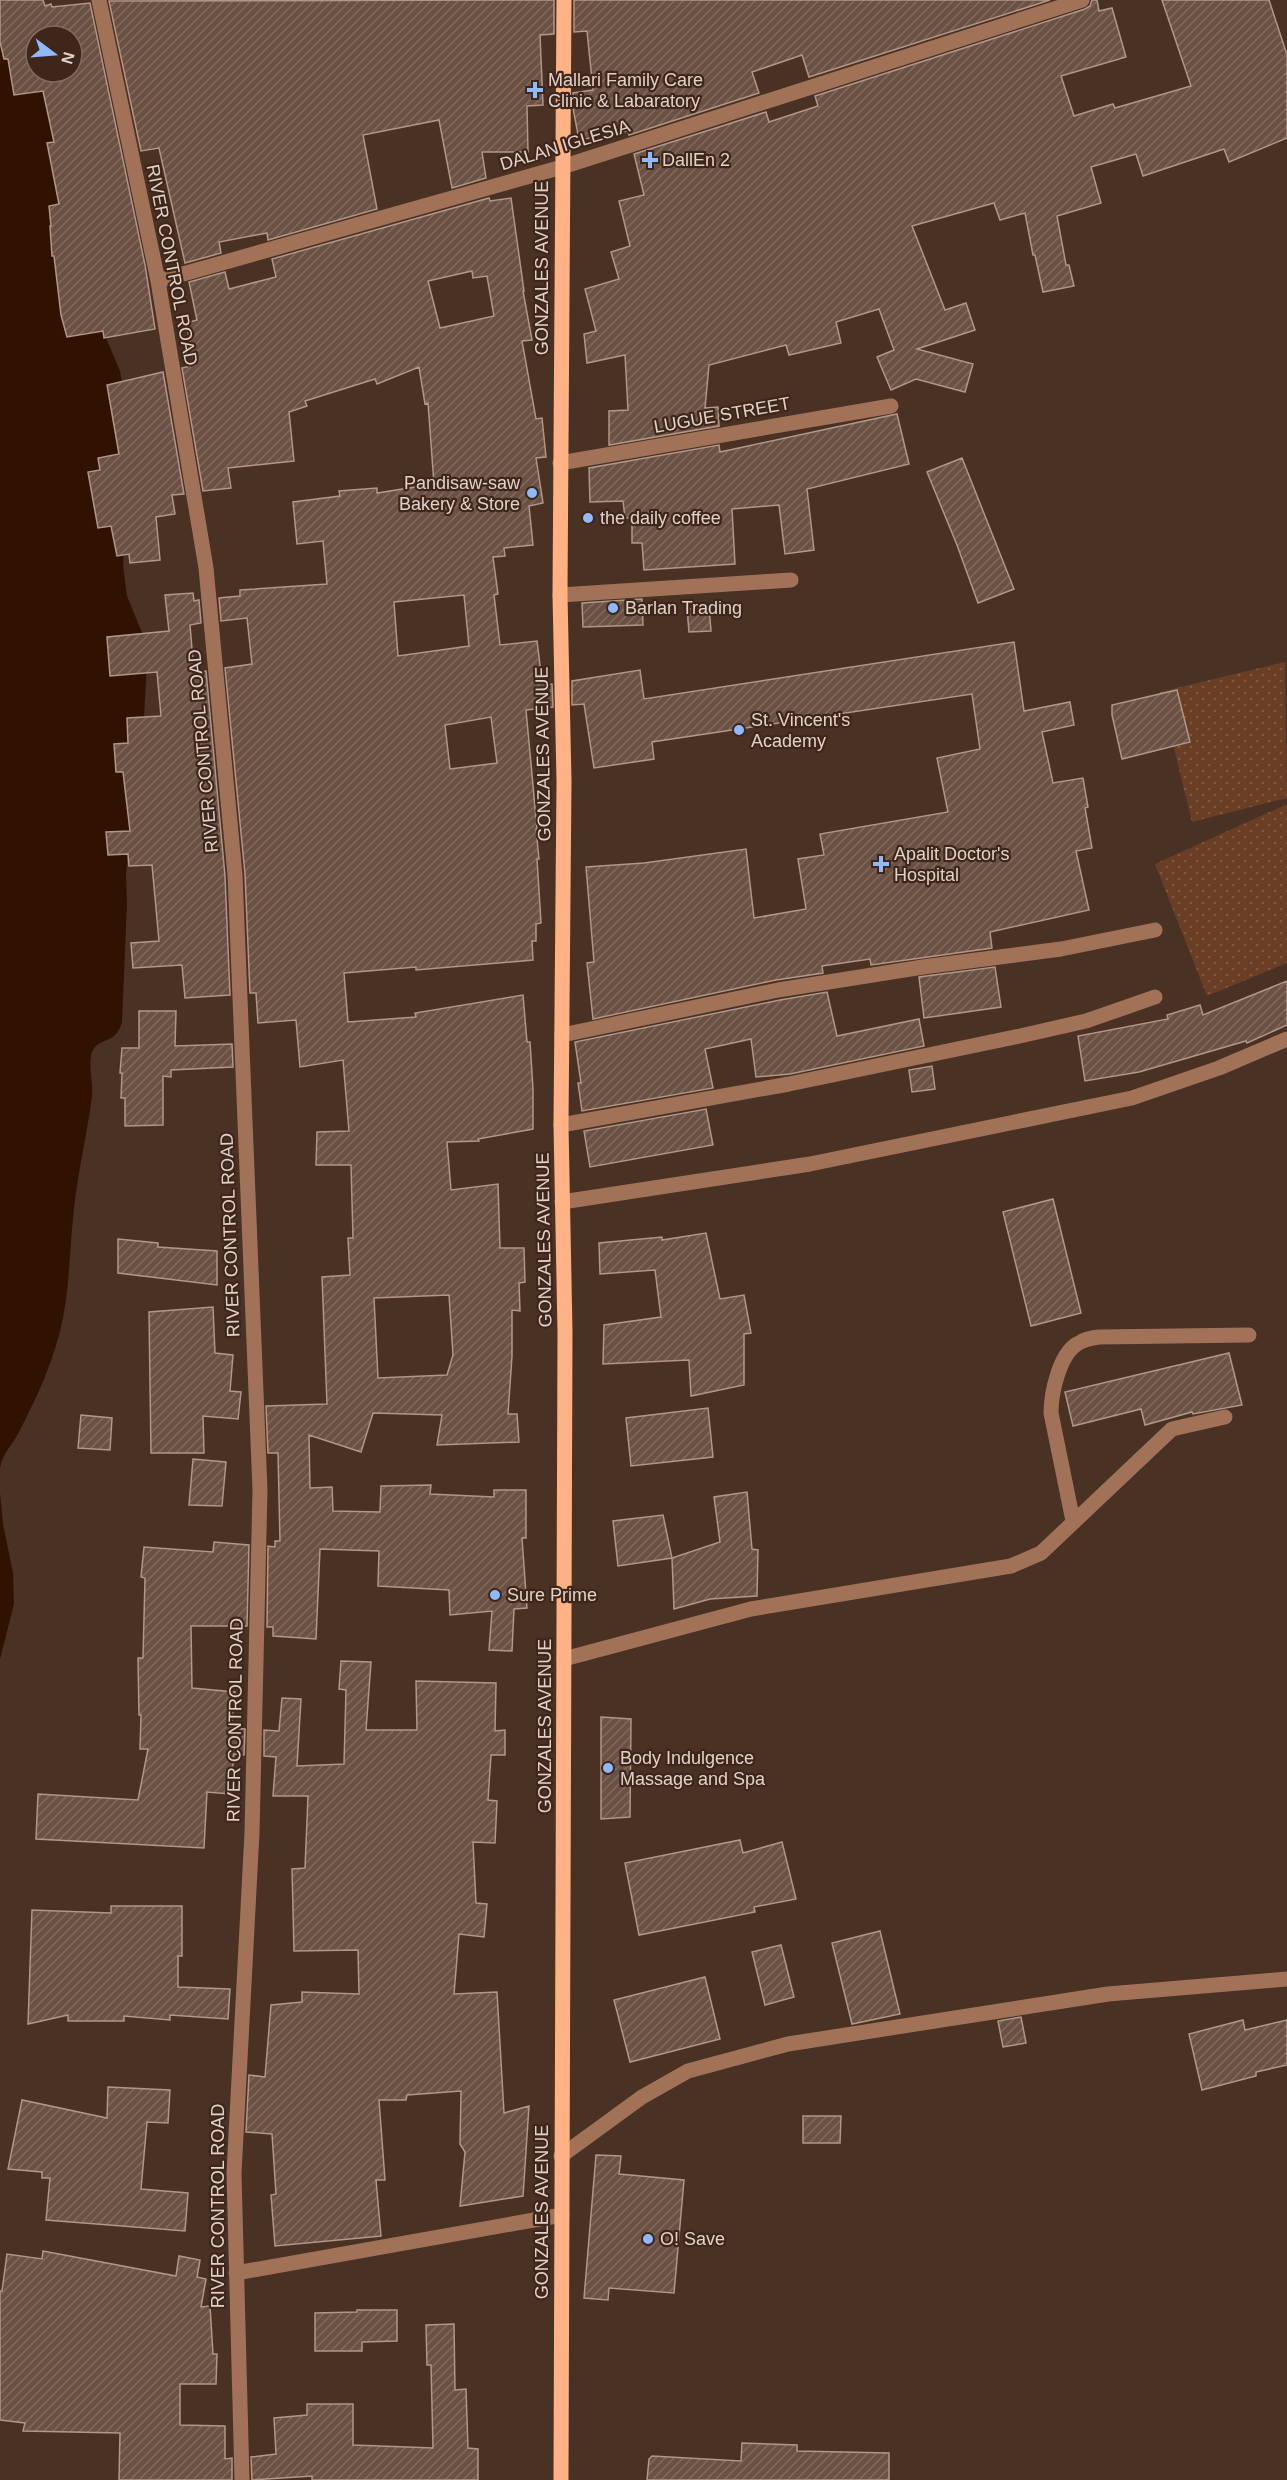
<svg xmlns="http://www.w3.org/2000/svg" width="1287" height="2480" font-family="Helvetica,sans-serif">
  <style>
    .park { fill: url(#park-dots) }
    .water { fill: #311200 }
    .building { fill: url(#building-hatch); stroke: #b29686; stroke-width: 1.5; fill-rule: evenodd }
    .lines { fill: none; stroke-linecap: round; stroke-linejoin: round }
    .minor { stroke: #a17257; stroke-width: 15 }
    .major { stroke: #fdb184; stroke-width: 15 }
    .poi-dot { fill: #90b8fd; stroke: #3e271a; stroke-width: 2 }
    .labels { text-anchor: middle; stroke-width: 4.5; stroke-linejoin: round; paint-order: stroke }
    .poi-label { font-size: 18px; fill: #e1d1c9; stroke: #3e271a; text-anchor: start }
    .street-label { font-size: 18px; fill: #e1d1c9; stroke: #3e271a }
  </style>
  <defs>
    <pattern id="park-dots" width="8" height="8" patternUnits="userSpaceOnUse" patternTransform="scale(1.5)"><rect width="8" height="8" fill="#693e24"/><path d="M2 2h.1M6 6h.1" fill="none" stroke="#7e5942" stroke-width="1.8" stroke-linecap="round"/></pattern>
    <pattern id="building-hatch" width="6" height="6" patternUnits="userSpaceOnUse" patternTransform="scale(1.5)"><rect width="6" height="6" fill="#6b5143"/><path d="M-1 1l2-2M0 6l6-6M5 7l2-2" fill="none" stroke="#80695d"/></pattern>
  </defs>
  <rect width="100%" height="100%" fill="#493124"/>
  <path class="park" d="M1285 662 1287 798 1192 822 1160 692Z
    M1287 804V963L1207 996 1155 864Z"/>
  <path class="water" d="M0 0H30L36 36V72H52L90 300 120 371 131 435 123 566 127 596 145 640 147 660 142 756 131 811 126 875 127 903 122 1022C116 1047 95 1035 91 1056 89 1069 93 1083 92 1097 87 1134 78 1171 74 1209 69 1251 70 1295 59 1335 50 1369 35 1401 19 1432 13 1444 2 1454 0 1468Z
    M0 1493 3 1524 13 1573 14 1604 0 1659Z"/>
  <path class="building" d="M0 0H43L45 6 51 4 52 7 90 3 145 265 155 329 104 338 103 331 67 337 61 315 54 256H52L50 226H51L49 206 59 204 47 143 54 142 43 91 14 95 8 59H4L0 42ZM36 36H72V72H36Z
    M554 0V34L540 35 543 105 527 106 528 152H482L486 178 452 188 439 120 363 135 377 209 268 240 267 233 219 242 221 253 185 263 159 148 141 151 109 1Z
    M574 0H1050L809 77 802 55 752 72 759 93 629 135 628 131 579 140 573 108V93L593 90 587 31 574 32Z
    M1092 0H1097L1099 11 1112 8 1126 57 1061 76 1074 116 1113 104 1115 108 1191 86 1162 0H1269L1287 55V138L1229 162 1224 149 1143 176 1136 154 1091 167 1101 203 1057 216 1066 265H1069L1074 286 1043 292 1035 255H1033L1025 213 1000 220 994 203 912 226 945 310 966 303 975 330 917 349 973 364 965 392 916 379 891 390 877 357 894 350 879 309 836 322 841 343 789 355 786 345 709 365 705 408 718 407 719 426 609 445V411L628 410 625 355 587 363 584 334 596 331 585 289 619 279 611 252 630 246 619 201 644 195 634 154 766 112 769 122 818 106 815 96 1085 9 1090 6Z
    M489 198 490 201 511 198 524 291H523L532 340 522 341 536 419 542 418 546 457 536 458 543 503 529 506 533 545 504 548 505 556 493 557 498 594 494 595 500 645 537 641 541 673H544L545 685 552 684 553 707 526 710 537 829H536L539 859H537L541 923 536 924V941H532L533 960 416 970V967L344 973 348 1022 416 1017 415 1013 523 995 527 1042H530L533 1089V1129L478 1139 479 1141 447 1142 451 1190 498 1184 500 1248H524L525 1282 519 1283 520 1311 512 1310V1356L508 1414H517L519 1442 437 1445 442 1415 373 1413 361 1452 309 1435 310 1488 332 1487 333 1511 380 1512 381 1486 431 1485 430 1494 494 1497V1490H526V1538H522L527 1608 514 1609 512 1651 489 1650 492 1611 450 1615 449 1590 378 1586 379 1551 320 1549 316 1639 273 1636V1627H267L268 1546 275 1547V1541H280L278 1453H268L266 1406 327 1404 322 1277 350 1275 348 1238H353L351 1165H316L317 1132 349 1131 343 1060 300 1067 296 1020 258 1023 256 993H250L245 874 225 668 252 664 247 618 221 621 219 598 240 596V590L327 584 323 541 297 544 293 502 340 496 339 491 377 488V493L434 484 428 403 425 404 419 367 377 384 375 379 305 401 307 406 289 412 294 461 228 468 231 488 203 491 182 368 195 365 186 323 197 320 189 282 225 272 229 289 276 277 272 259ZM472 271 473 278 487 276 494 316 440 328 428 281ZM464 595 469 646 398 656 394 602ZM491 717 497 763 450 769 445 725ZM449 1295 453 1355 447 1375 378 1378 374 1298Z
    M163 372 184 494 172 495 175 514 156 517 160 560 130 563 129 554 117 556 111 526 98 528 88 472 100 470 98 458 119 454 107 385Z
    M897 414 909 464 807 489 814 550 785 554 779 505 732 509 735 564 644 570 642 543H632V518H625L623 501 590 502 589 468 719 445 720 452Z
    M962 458 1014 589 978 603 957 545 927 472Z
    M193 593 194 601 199 600 201 623 190 625 194 673 206 671 225 876 230 995 185 998 182 965 133 968 131 943 159 941 152 865 129 866 128 854 108 855 106 832 130 831 123 772H116L114 744 128 743 127 718 161 716 157 672 110 676 107 637 169 631 165 595Z
    M642 599 643 625 583 627 582 603Z
    M709 607 711 631 689 632 687 609Z
    M1014 642 1024 711 1070 702 1074 725 1042 732 1053 783 1083 778 1088 807 1085 808 1092 848 1076 851 1089 910 990 932 992 948 871 965 870 959 822 966 823 973 776 980 593 1019 587 963 594 962 586 867 644 863 746 849 754 918 806 909 798 859 824 855 820 834 948 812 937 758 980 749 972 694 652 742 654 759 594 768 584 704 572 705V681L640 670 644 699Z
    M1177 690 1190 742 1122 759 1112 715V705Z
    M995 967 1001 1007 924 1018 919 977Z
    M1287 981V1025L1247 1043 1246 1041 1139 1072 1085 1081 1078 1036 1168 1019 1167 1015 1200 1005 1203 1015Z
    M827 992 837 1036 919 1019 924 1046 790 1074 756 1077 751 1039 705 1049 713 1088 582 1111 578 1083H581L575 1042 780 1000Z
    M139 1011H176L175 1046 232 1044 233 1067 171 1070V1077L163 1076V1125L125 1126V1098H121L122 1073H120L122 1048H139Z
    M932 1066 935 1089 912 1092 909 1070Z
    M706 1109 713 1145 590 1167 584 1131Z
    M1053 1199 1081 1313 1031 1326 1003 1212Z
    M706 1233 720 1299 744 1295 751 1333 744 1334V1385L691 1396 689 1360 603 1364 604 1325 661 1317 655 1270 600 1274 599 1243 662 1237V1240Z
    M118 1239 158 1243V1247L217 1251V1285L118 1273Z
    M213 1307 215 1353 233 1355 230 1391 241 1392 238 1419 203 1416 204 1453H151L149 1312Z
    M1229 1353 1242 1405 1193 1414 1192 1412 1145 1425 1141 1409 1073 1426 1065 1392Z
    M708 1408 713 1457 631 1466 626 1418Z
    M81 1415 112 1418 110 1450 78 1448Z
    M193 1459 226 1462 222 1506 189 1505Z
    M747 1492 752 1549 758 1550 757 1596 710 1599 674 1609 672 1558 720 1542 714 1497Z
    M663 1515 672 1558 618 1566 613 1521Z
    M214 1542 249 1545 247 1626H191L192 1688 235 1692 231 1728 245 1729 244 1755 234 1754 230 1794 207 1792 204 1848 36 1839 38 1794 138 1800 148 1749H140L141 1715H139L138 1658H143L145 1578 141 1577 144 1547 213 1552Z
    M341 1661 371 1662 366 1730H417L416 1681 496 1683 495 1731 505 1730V1755H491L488 1800 497 1801 495 1843 473 1842 476 1903 487 1904 484 1937 459 1934 454 1994 497 1992 504 2113 529 2106 523 2196 460 2206 465 2152 460 2144 461 2091 407 2095 406 2100H379L385 2180H376L381 2236 275 2246 271 2195 276 2194 272 2134 246 2132 249 2075 265 2077 271 2005 302 2002V1992L359 1994 358 1950 294 1951 292 1869 305 1868 308 1796H273L276 1757 264 1756V1730L279 1731 282 1698 301 1699 297 1766 344 1764 346 1690 339 1689Z
    M601 1717 631 1719 630 1817 601 1819Z
    M740 1840 743 1853 782 1842 796 1899 754 1907 755 1912 639 1935 625 1863Z
    M111 1906H182V1956H178V1987L230 1989 228 2019 170 2015V2020L124 2016V2021H68V2015L28 2024 32 1910 111 1913Z
    M880 1931 900 2014 852 2024 832 1943Z
    M781 1945 794 1997 765 2005 752 1952Z
    M705 1977 720 2039 630 2062 614 2000Z
    M1021 2017 1026 2043 1003 2047 998 2021Z
    M1243 2020 1245 2030 1287 2020V2065L1256 2072V2076L1202 2090 1189 2034Z
    M108 2087 170 2090 168 2123 147 2122 141 2189 188 2193 185 2231 46 2220 50 2178H42V2172L8 2169 22 2100 107 2118Z
    M803 2116H841L840 2143H803Z
    M596 2155 621 2156 619 2174 684 2180 674 2293 609 2288 608 2300 584 2298Z
    M43 2251 176 2276 179 2256 200 2260 197 2277 206 2279 201 2307 210 2306 213 2354H217L216 2384H180V2425L225 2426V2459L232 2458V2480H119L120 2433 23 2431 25 2423 0 2420V2291H2L7 2254 42 2259Z
    M357 2310H397V2341L362 2342V2351H315V2313L357 2312Z
    M454 2324 455 2390 466 2389 468 2448 478 2449V2480H312V2476L252 2480 251 2457 276 2454 274 2418 307 2415V2404H353V2445L433 2448 431 2365H427L426 2325Z
    M742 2443 797 2445V2451L889 2453V2480H647L649 2459 652 2456 741 2461Z"/>
  <g class="lines">
    <path class="minor" d="M99 0 158 281 206 568 235 875 260 1490 252 1833 234 2173 242 2480
      M158 281 562 167 1082 0
      M560 463 891 406
      M560 595 791 580
      M562 1035 778 990 923 967 1061 949 1155 930
      M561 1125 789 1084 1020 1036 1086 1021 1155 997
      M562 1202 810 1164 1132 1098 1219 1068 1287 1039
      M1073 1521 1051 1413C1051 1394 1059 1355 1077 1344 1084 1339 1091 1338 1099 1337L1249 1335
      M564 1659 751 1609 1011 1566 1041 1553 1172 1429 1225 1417
      M561 2156 642 2097 688 2071 788 2044 1108 1994 1287 1979
      M236 2273 562 2215"/>
    <path class="major" d="M561 2480 565 1332 561 1125 564 781 560 595 564 0"/>
  </g>
  <g class="poi-dot">
    <path d="M532 81h6v6h6v6h-6v6h-6v-6h-6v-6h6z"/>
    <path d="M647 151h6v6h6v6h-6v6h-6v-6h-6v-6h6z"/>
    <circle cx="532" cy="493" r="6"/>
    <circle cx="588" cy="518" r="6"/>
    <circle cx="613" cy="608" r="6"/>
    <circle cx="739" cy="730" r="6"/>
    <path d="M878 855h6v6h6v6h-6v6h-6v-6h-6v-6h6z"/>
    <circle cx="495" cy="1595" r="6"/>
    <circle cx="608" cy="1768" r="6"/>
    <circle cx="648" cy="2239" r="6"/>
  </g>
  <g class="labels">
    <g class="poi-label">
      <text x="548" y="86">Mallari Family Care<tspan x="548" dy="21">Clinic &amp; Labaratory</tspan></text>
      <text x="662" y="166">DallEn 2</text>
      <text x="520" y="489" text-anchor="end">Pandisaw-saw<tspan x="520" dy="21">Bakery &amp; Store</tspan></text>
      <text x="600" y="524">the daily coffee</text>
      <text x="625" y="614">Barlan Trading</text>
      <text x="751" y="726">St. Vincent's<tspan x="751" dy="21">Academy</tspan></text>
      <text x="894" y="860">Apalit Doctor's<tspan x="894" dy="21">Hospital</tspan></text>
      <text x="507" y="1601">Sure Prime</text>
      <text x="620" y="1764">Body Indulgence<tspan x="620" dy="21">Massage and Spa</tspan></text>
      <text x="660" y="2245">O! Save</text>
    </g>
    <g class="street-label">
      <text transform="translate(565 145) rotate(-17)" y="6">DALAN IGLESIA</text>
      <text transform="translate(172 265) rotate(79)" y="6">RIVER CONTROL ROAD</text>
      <text transform="translate(542 268) rotate(-90)" y="6">GONZALES AVENUE</text>
      <text transform="translate(722 415) rotate(-10)" y="6">LUGUE STREET</text>
      <text transform="translate(203 751) rotate(-95)" y="6">RIVER CONTROL ROAD</text>
      <text transform="translate(543 754) rotate(-91)" y="6">GONZALES AVENUE</text>
      <text transform="translate(230 1235) rotate(-92)" y="6">RIVER CONTROL ROAD</text>
      <text transform="translate(544 1240) rotate(-91)" y="6">GONZALES AVENUE</text>
      <text transform="translate(235 1720) rotate(-89)" y="6">RIVER CONTROL ROAD</text>
      <text transform="translate(545 1726) rotate(-90)" y="6">GONZALES AVENUE</text>
      <text transform="translate(218 2206) rotate(-90)" y="6">RIVER CONTROL ROAD</text>
      <text transform="translate(542 2212) rotate(-90)" y="6">GONZALES AVENUE</text>
    </g>
  </g>
  <g transform="translate(54 54) rotate(106)"><circle r="28" fill="#3e271a" stroke="#7f6b60" stroke-width="1.5"/>
  <path d="M0-4.5L10 22L0 15L-10 22Z" fill="#90b8fd"/>
  <text y="-9" font-size="16" font-weight="bold" text-anchor="middle" fill="#e1d1c9">N</text>
  </g>
</svg>
